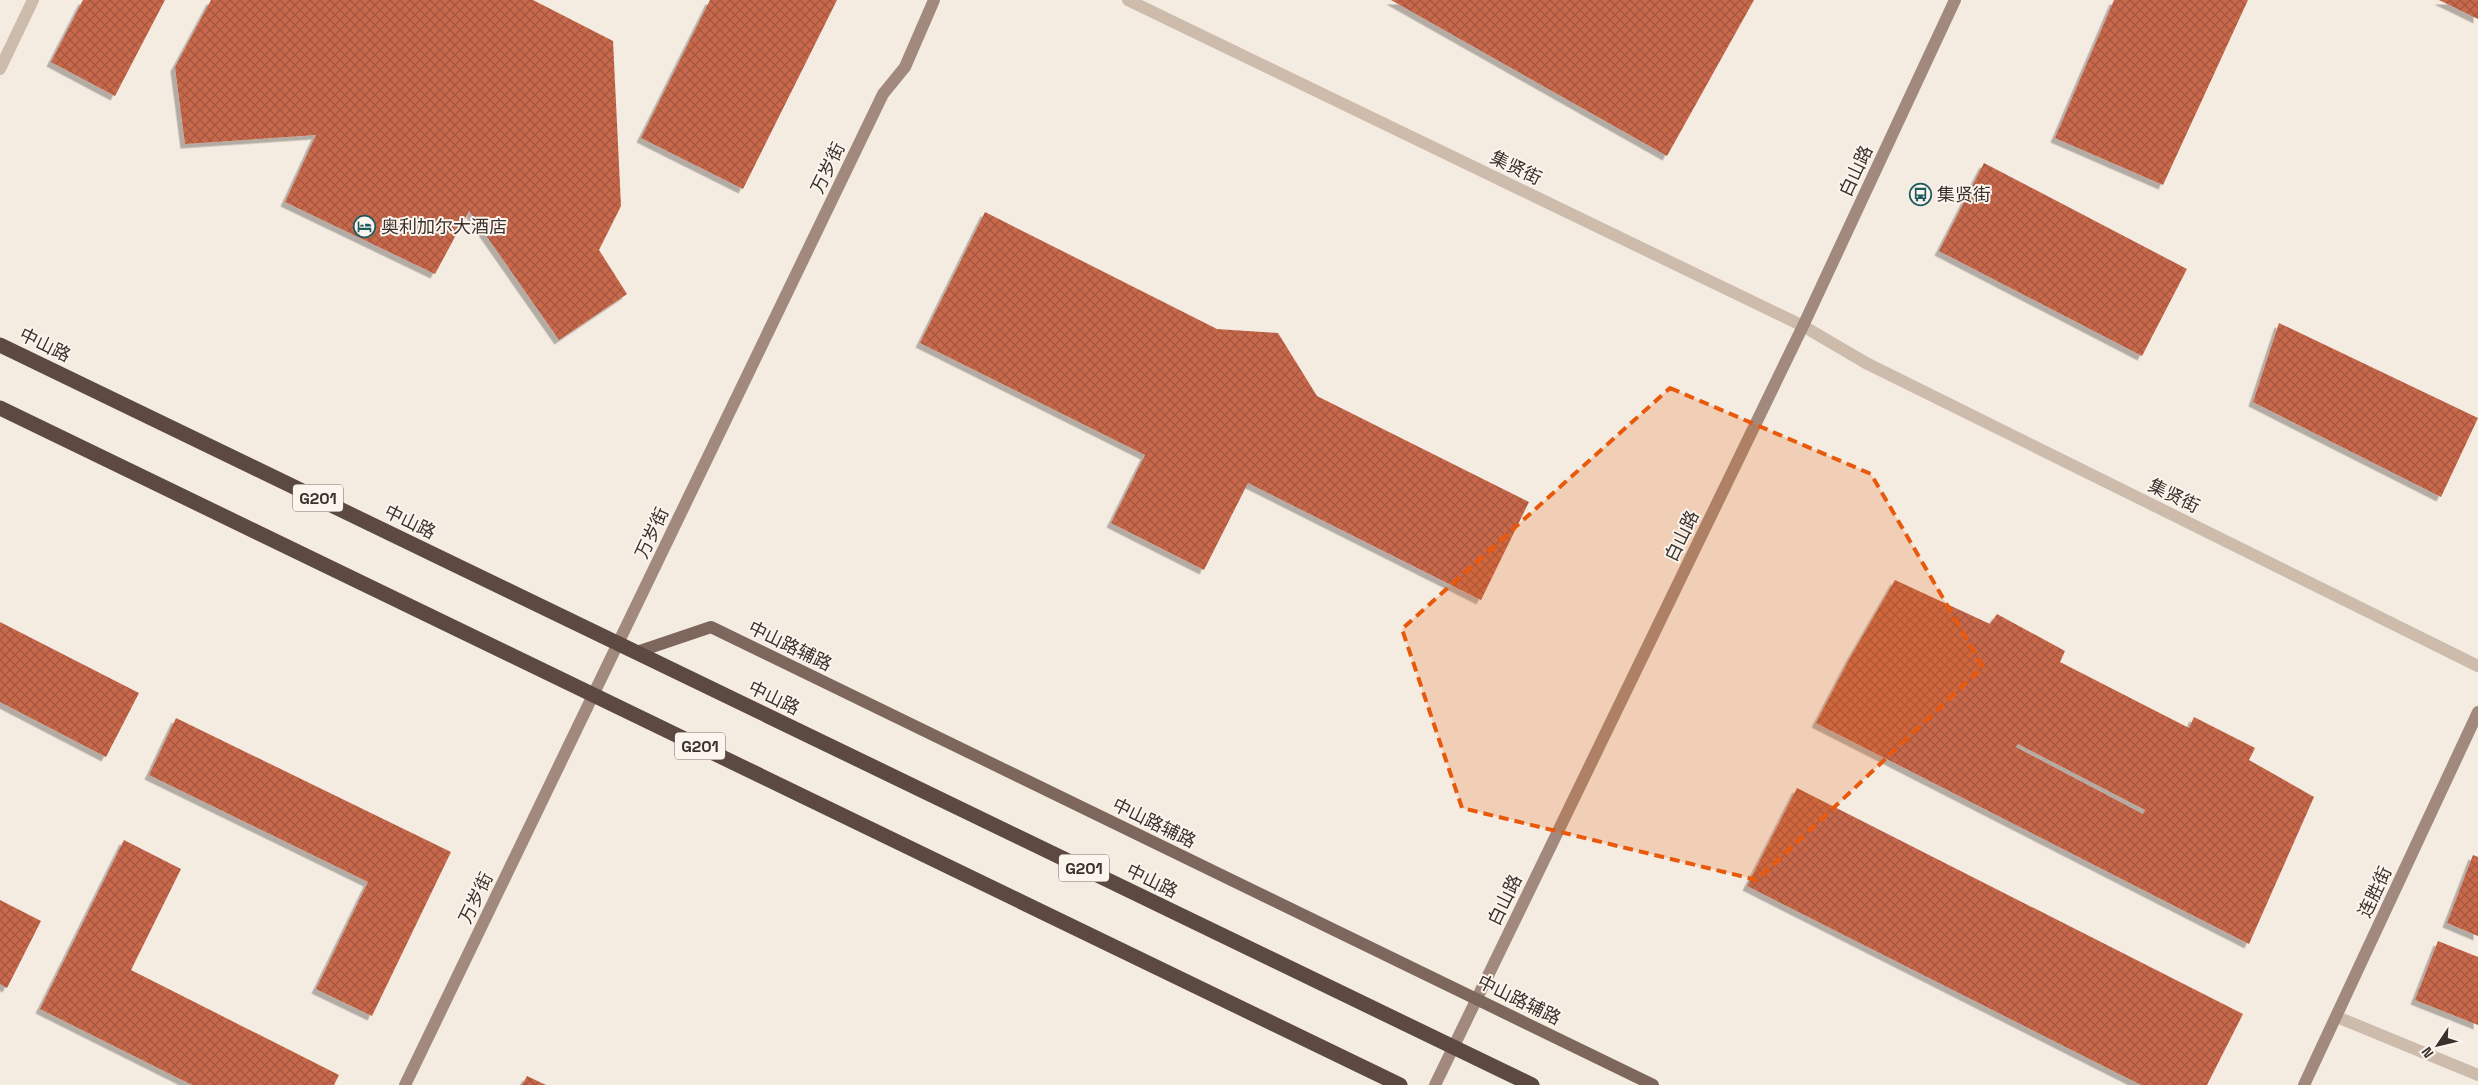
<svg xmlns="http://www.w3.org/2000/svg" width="2478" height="1085" font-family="'Space Grotesk','Noto Sans SC',sans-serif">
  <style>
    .building { fill: url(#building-cross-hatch); fill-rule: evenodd; filter: url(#shadow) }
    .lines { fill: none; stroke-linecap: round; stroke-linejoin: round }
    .street { stroke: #cdbbac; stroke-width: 12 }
    .secondary { stroke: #a18a7d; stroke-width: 12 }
    .primary { stroke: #7d675c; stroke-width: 12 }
    .highway { stroke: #5c4a42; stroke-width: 15 }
    .marked { fill: #e8590c; fill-opacity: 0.2; stroke: #e8590c; stroke-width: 4; stroke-dasharray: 10 6; stroke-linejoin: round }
    .labels { text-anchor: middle; stroke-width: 4; stroke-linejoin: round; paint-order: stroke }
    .shield { fill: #fbf5ee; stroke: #756b66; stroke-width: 1 }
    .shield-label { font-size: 16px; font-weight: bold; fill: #3b302b }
    .street-label { font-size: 18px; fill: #3b302b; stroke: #fbf5ee }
    .poi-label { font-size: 18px; fill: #3b302b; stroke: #fbf5ee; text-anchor: start }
  </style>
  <defs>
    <pattern id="building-cross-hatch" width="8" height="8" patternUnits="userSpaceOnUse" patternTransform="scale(1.25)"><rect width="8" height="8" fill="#c8694b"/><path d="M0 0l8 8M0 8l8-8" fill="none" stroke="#a4573f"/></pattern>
    <filter id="shadow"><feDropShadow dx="-4.5" dy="4.5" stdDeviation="0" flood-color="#0004"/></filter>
  </defs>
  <rect width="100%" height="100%" fill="#f4ebe1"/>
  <path class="building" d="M83 0H165L115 96 51 62Z
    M211 0H533L613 41 621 206 599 250 627 294 559 340 469 211 435 274 285 202 316 135 185 144 175 67Z
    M710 0H837L743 189 641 138Z
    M1391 0H1754L1667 156Z
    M2114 0H2248L2163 185 2055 138Z
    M2439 0H2478V19Z
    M1984 163 2187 269 2142 356 1939 251Z
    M985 212 1217 329 1278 333 1317 396 1529 502 1481 600 1248 483 1204 570 1111 523 1145 455 920 343Z
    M2279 323 2478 418 2441 497 2253 402Z
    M1895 580 1990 624 1997 614 2065 651 2060 662 2189 728 2194 717 2255 748 2249 760 2314 797 2249 944 1816 723 1850 658ZM2018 744 2145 810 2143 814 2016 747Z
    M0 622 139 693 106 757 0 702Z
    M176 718 451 852 372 1016 316 989 368 882 149 775Z
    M1797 788 2243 1014 2207 1085H2141L1747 886Z
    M124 840 181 869 131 970 339 1075 334 1085H192L40 1009Z
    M2473 855 2478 857V936L2447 923Z
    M0 900 41 921 7 988 0 984Z
    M2438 941 2478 957V1025L2415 1000Z
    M527 1076 546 1085H522Z"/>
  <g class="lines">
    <path class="street" d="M1128 0 1803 326 1866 363 2478 666
      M0 69 33 0
      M2337 1017 2478 1075"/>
    <path class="secondary" d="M405 1085 883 94 905 67 934 0
      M1435 1085 1803 326 1955 0
      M2304 1085 2478 712"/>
    <path class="primary" d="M637 652 711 627 1653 1085"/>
    <path class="highway" d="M0 345 1532 1085
      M0 408 1400 1085"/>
  </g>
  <path class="marked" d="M1670 388 1871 474 1983 667 1757 880 1462 808 1402 629Z"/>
  <defs>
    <symbol id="bus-ring" viewBox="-11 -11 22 22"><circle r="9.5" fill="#fbf5ee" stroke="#1f5a5e" stroke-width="1.5"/><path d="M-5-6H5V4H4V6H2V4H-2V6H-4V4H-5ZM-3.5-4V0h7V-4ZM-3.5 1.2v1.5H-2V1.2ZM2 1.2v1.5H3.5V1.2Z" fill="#1f5a5e"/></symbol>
    <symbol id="hotel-ring" viewBox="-11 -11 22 22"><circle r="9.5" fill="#fbf5ee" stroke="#1f5a5e" stroke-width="1.5"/><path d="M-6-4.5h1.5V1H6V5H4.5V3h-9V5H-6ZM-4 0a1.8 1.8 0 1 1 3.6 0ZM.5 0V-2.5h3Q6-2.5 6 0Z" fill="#1f5a5e"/></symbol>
  </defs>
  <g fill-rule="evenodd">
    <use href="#bus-ring" x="1908" y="182" width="25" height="25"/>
    <use href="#hotel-ring" x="352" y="214" width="25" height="25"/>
  </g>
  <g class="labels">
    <g class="shield">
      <rect x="293" y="484.5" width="50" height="27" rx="4"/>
      <rect x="675" y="732.5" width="50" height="27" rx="4"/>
      <rect x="1059" y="854.5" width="50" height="27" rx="4"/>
    </g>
    <g class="shield-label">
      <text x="318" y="504">G201</text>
      <text x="700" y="752">G201</text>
      <text x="1084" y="874">G201</text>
    </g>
    <g class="street-label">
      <text transform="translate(828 168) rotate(-64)" y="6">万岁街</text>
      <text transform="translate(1516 168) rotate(26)" y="6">集贤街</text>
      <text transform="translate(1856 171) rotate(-65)" y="6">白山路</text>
      <text transform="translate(45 345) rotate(26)" y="6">中山路</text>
      <text transform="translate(2174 496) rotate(26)" y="6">集贤街</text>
      <text transform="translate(410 522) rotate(26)" y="6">中山路</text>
      <text transform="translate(652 533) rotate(-65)" y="6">万岁街</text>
      <text transform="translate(1682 536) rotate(-64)" y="6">白山路</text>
      <text transform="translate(790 646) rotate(26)" y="6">中山路辅路</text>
      <text transform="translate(774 698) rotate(26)" y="6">中山路</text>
      <text transform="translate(1154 823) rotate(26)" y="6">中山路辅路</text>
      <text transform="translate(1152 881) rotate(26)" y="6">中山路</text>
      <text transform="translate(2375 892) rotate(-65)" y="6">连胜街</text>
      <text transform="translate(476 898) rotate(-64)" y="6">万岁街</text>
      <text transform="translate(1505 900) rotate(-64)" y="6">白山路</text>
      <text transform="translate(1519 1000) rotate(26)" y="6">中山路辅路</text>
    </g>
    <g class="poi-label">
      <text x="1937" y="201">集贤街</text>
      <text x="381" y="233">奥利加尔大酒店</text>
    </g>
  </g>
  <g transform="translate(2438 1045) rotate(235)" stroke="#fbf5ee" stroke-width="4" paint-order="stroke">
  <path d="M0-4L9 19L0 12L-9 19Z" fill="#3b302b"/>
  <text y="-8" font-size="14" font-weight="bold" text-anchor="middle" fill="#3b302b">N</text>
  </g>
</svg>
